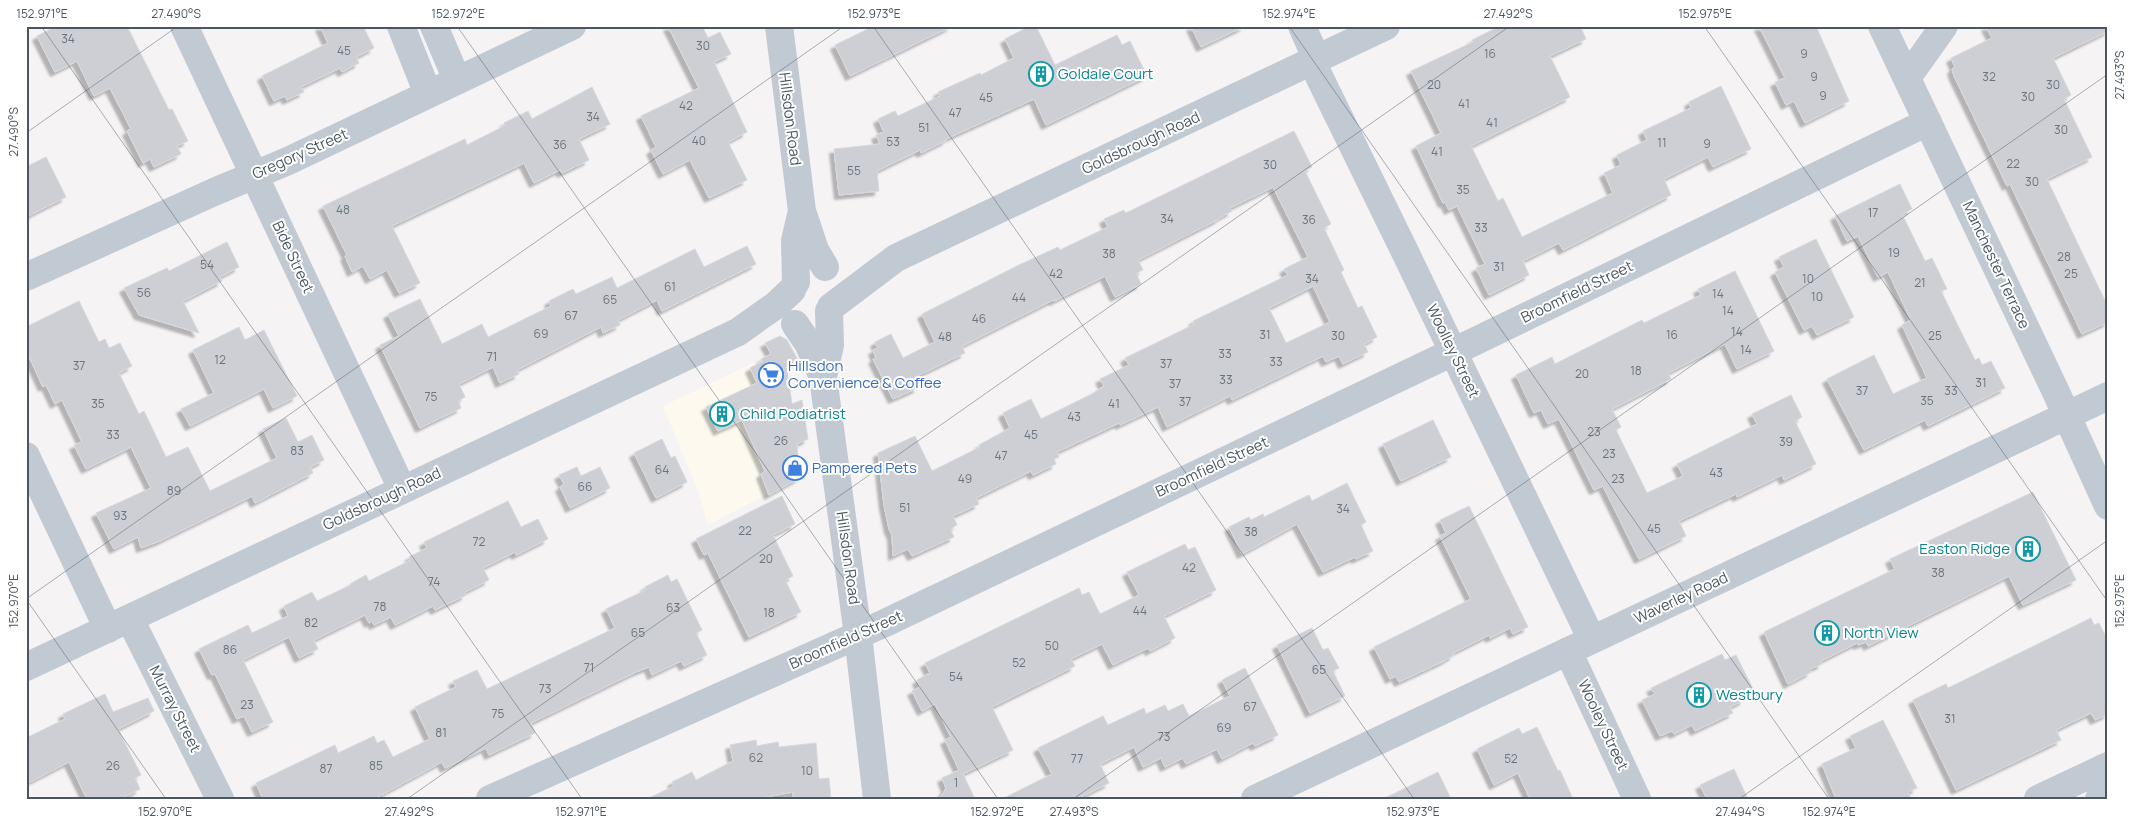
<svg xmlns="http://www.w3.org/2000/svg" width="2134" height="825" font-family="Manrope,sans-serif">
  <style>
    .commercial { fill: #fdf9ef }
    .building { fill: #cdcfd5; stroke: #d7d9de; fill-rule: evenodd; filter: url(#shadow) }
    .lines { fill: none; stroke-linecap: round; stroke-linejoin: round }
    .minor { stroke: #c1cad2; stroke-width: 28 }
    .ticks { fill: none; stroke: #4a5661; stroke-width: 1; stroke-opacity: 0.45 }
    .labels { text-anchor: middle; stroke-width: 4; stroke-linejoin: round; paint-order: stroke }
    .number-label { font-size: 12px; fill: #6b747e }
    .culture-label { font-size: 15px; fill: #0d838f; stroke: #fff; text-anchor: start }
    .street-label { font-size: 15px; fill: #4a5661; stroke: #fff }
    .shop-label { font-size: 15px; fill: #366cbe; stroke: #fff; text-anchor: start }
    .neatline { fill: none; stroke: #4a5661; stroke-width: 2 }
    .ticks-label { font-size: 12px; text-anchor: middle; fill: #4a5661 }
  </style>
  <defs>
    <filter id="shadow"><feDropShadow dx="-4.5" dy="4.5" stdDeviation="1" flood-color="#0004"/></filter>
  </defs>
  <rect width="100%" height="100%" fill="#f5f3f3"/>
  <path class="commercial" d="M779 351 785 354 799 478 708 525 699 494 663 406Z"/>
  <path class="building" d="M57 26H127L169 110 172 109 188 141 177 146 181 154 154 167 150 159 143 163 127 131 131 129 110 88 94 96 77 61 55 72 37 36Z
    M320 26H363L374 48 356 57 359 63 342 72 340 68 301 87 304 92 287 100 285 96 274 101 262 76 328 43Z
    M668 26H702L708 38 720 32 731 54 714 62 747 132 728 142 747 180 709 198 690 160 663 174 651 150 656 147 641 116 699 88Z
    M874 26H952L850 76 835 45Z
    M1030 26H1036L1055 65 1117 35 1122 45 1130 41 1147 76 1046 125 1034 99 946 139 947 140 921 153 920 150 877 171 879 191 839 195 834 149 880 144 876 135 884 132 878 119 895 111 898 116 940 96 938 92 980 73 981 75 1014 58 1005 39Z
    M1191 26H1245L1201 47Z
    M1500 26H1580L1586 39 1550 56 1570 97 1471 146 1498 201 1503 198 1522 237 1613 193 1604 173 1621 165 1617 155 1647 140 1643 131 1691 108 1689 102 1721 86 1751 149 1713 167 1708 157 1664 179 1671 195 1563 250 1559 243 1523 261 1529 275 1489 295 1476 268 1485 264 1457 206 1449 210 1445 202 1443 203 1416 146 1441 133 1411 71 1473 42 1472 40Z
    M1759 26H1816L1849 101 1805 123 1794 101 1786 105 1775 82 1785 78Z
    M1986 26H2108V31L2053 58 2071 95 2064 99 2092 157 2047 179 2108 307V322L2082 334 2010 184 2007 186 1954 76 1952 69 1955 67 1951 58 1992 38Z
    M592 87 610 124 579 139 589 160 562 173 560 170 534 183 524 163 392 226 420 283 399 293 387 270 370 279 363 266 352 272 345 256 347 255 323 206 465 139 467 145 506 125 504 123 528 111 532 119Z
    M1294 131 1312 167 1305 171 1331 224 1324 228 1344 270 1341 272 1358 308 1362 306 1377 337 1364 344 1368 352 1343 364 1339 356 1326 362 1323 356 1232 400 1230 396 1167 427 1158 407 1120 425 1119 423 1057 452 1059 457 1054 459 1056 464 1033 475 1031 471 976 498 979 504 953 516 957 525 950 529 954 537 912 556 908 549 893 556 892 535 889 529 884 505 878 453 915 436 932 471 980 447 979 445 1010 428 1003 413 1031 399 1041 419 1092 394 1104 386 1100 379 1129 365 1125 358 1195 324 1193 321 1288 275 1284 269 1308 257 1273 187 1230 208 1232 211 1219 218V219L1138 260 1143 270 1136 273 1141 284 1115 297 1105 276 1054 301 1053 300 962 346 965 353 913 378 918 388 893 399 873 359 876 358 873 350 878 348 875 342 891 334 903 358 935 342 922 314 1019 265 1058 247 1060 250 1108 227 1104 219 1124 210 1125 213 1130 211ZM1313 286 1330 322 1286 343 1269 308Z
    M46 157 66 197 26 217V167Z
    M1900 184 1912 209 1902 214 1925 261 1932 258 1947 289 1941 291 1975 360 1979 358 1982 365 1991 361 2005 388 1928 426 1925 420 1864 450 1827 379 1874 355 1893 394 1927 378 1902 325 1911 320 1888 272 1878 277 1858 236 1847 241 1835 216Z
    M1816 239 1854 317 1817 335 1812 326 1804 330 1775 272 1784 267 1779 257Z
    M227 242 239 267 220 277 222 281 183 301 199 333 139 315 124 288 167 268 169 271Z
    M747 246 756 264 662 311 657 300 618 320 620 325 603 333 601 327 517 370 519 374 500 383 493 367 459 384 465 397 458 401 461 408 420 428 380 345 399 336 388 314 420 299 442 344 482 324 488 337 551 306 549 301 573 289 576 294 612 277 617 288 695 249 704 267Z
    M1735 271 1774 351 1737 369 1725 344 1668 373 1671 379 1612 409 1621 427 1616 430 1647 493 1683 476 1677 464 1757 424 1752 414 1791 395 1802 417 1795 421 1816 464 1784 480 1782 475 1737 497 1736 494 1679 521 1686 536 1639 559 1603 486 1594 490 1559 419 1548 424 1541 410 1534 413 1516 375 1552 357 1555 364 1642 320 1644 323 1701 295 1698 289Z
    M79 301 99 342 105 339 109 348 120 343 132 366 119 373 139 414 144 411 166 457 188 447 210 491 277 458 263 429 286 418 298 442 312 435 324 460 310 467 313 473 255 503 252 496 160 541 141 548 138 537 114 549 96 513 151 488 131 447 86 469 74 445 82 442 62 400 55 404 46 385 43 387 26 350V327Z
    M239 327 245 340 264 330 297 396 273 408 264 389 190 426 181 409 214 393 193 350Z
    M780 336 787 340 798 360 786 362 792 404 802 400 808 439 797 444 799 478 769 495 761 474 765 471 742 420 718 431 706 407 757 383 750 368 763 361 761 359 771 354 765 343Z
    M1433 420 1451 457 1401 481 1383 444Z
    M662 439 671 458 675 456 687 482 656 498 634 453Z
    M577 467 581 476 600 467 610 488 570 508 560 487 564 484 559 475Z
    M1347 483 1366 522 1361 525 1373 551 1356 559 1355 557 1323 572 1297 524 1242 554 1229 527 1249 517 1251 520 1263 514 1264 517 1309 495 1312 501Z
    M2033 492 2076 580 2023 605 2009 576 1868 646 1866 642 1858 645 1857 643 1821 661 1822 664 1810 669 1811 672 1788 684 1764 632 1895 569 1890 559Z
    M782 496 795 524 773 535 793 576 785 580 801 612 749 637 708 553 704 555 696 539Z
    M508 501 521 527 538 519 548 539 516 555 515 552 483 568 489 580 465 592 466 595 435 610 433 606 395 625 391 617 374 625 372 621 369 623 365 615 314 640 318 649 299 658 289 637 243 660 273 722 252 732 244 716 237 719 215 674 212 675 199 649 248 625 252 633 288 616 284 606 312 592 317 601 351 585 350 584 366 575 369 581 411 560 409 557 427 548 424 542Z
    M1469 506 1528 627 1513 634 1510 628 1490 638 1489 635 1453 653 1454 655 1444 661 1399 682 1396 676 1390 679 1374 647 1471 599 1440 536 1446 533 1440 520Z
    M1185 544 1188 550 1195 547 1216 590 1164 616 1175 638 1150 651 1148 648 1113 665 1102 644 1071 659 1075 666 992 707 1013 750 963 774 975 799H940L946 788 942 778 959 770 945 740 951 737 935 704 922 711 912 691 920 687 917 680 930 673 925 663 1079 588 1082 595 1089 592 1100 614 1139 595 1127 572Z
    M668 575 671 582 677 579 702 630 696 633 707 655 684 666 681 661 652 675 649 667 636 672 531 723 535 733 489 755 486 748 445 768 442 762 374 799H263L256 783 335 745 338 753 374 736 377 743 384 740 393 757 430 739 415 707 456 687 453 681 477 670 487 689 615 628 606 609 646 590 645 587Z
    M2091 618 2094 625 2099 623 2108 641V714L2095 720 2091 713 2056 730 2061 740 1956 790 1913 700 1946 684 1948 688Z
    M1312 628 1323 650 1328 648 1339 668 1333 671 1345 696 1310 713 1277 645Z
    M1722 654 1725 660 1736 655 1754 691 1743 697 1744 700 1730 707 1733 713 1695 731 1692 725 1674 734 1672 731 1660 736 1642 700 1655 694 1651 688Z
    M1245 668 1278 735 1255 746 1253 743 1222 759 1217 749 1186 764 1183 758 1165 767 1161 758 1143 767 1134 747 1100 764 1109 783 1077 799H1002L1052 774 1038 748 1103 716 1108 725 1144 708 1146 714 1165 705 1168 711 1183 704 1189 716 1230 696 1222 680Z
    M105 694 113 712 148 698 154 711 118 729 141 775 135 778 140 789 120 799H87L69 762 26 784V738L65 719 63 714Z
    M1883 720 1917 788 1908 792 1911 799H1836L1822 764 1856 748 1850 736Z
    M1537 727 1558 771 1560 770 1573 799H1530L1518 773 1494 785 1477 749 1519 728 1522 734Z
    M756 740 757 746 778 742 779 747 816 743 819 779 829 778 831 799H793V792L756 799H647L674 786 672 782 692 772 696 780 733 761 730 745Z
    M1734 769 1748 799H1707L1700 785Z
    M1438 772 1451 799H1383Z"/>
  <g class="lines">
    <path class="minor" d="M184 26 402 489
      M401 26 428 94
      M434 26 457 80
      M779 26 802 211 815 250 825 267
      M1302 26 1317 60
      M1882 26 2055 390 2108 506
      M1312 62 1406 254 1592 640
      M1907 78 1944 26
      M26 277 214 192 288 161 572 26
      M796 282 795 241 801 215
      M831 307 896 258 1386 26
      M795 324 808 343 823 377 858 635 877 799
      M823 377 830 345 829 311
      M26 456 108 629
      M130 619 220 799
      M1568 651 1637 799
      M26 667 738 332 776 305 792 290
      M490 799 885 623 1453 352 1928 122
      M1255 799 2108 396
      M2038 799 2108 766
      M2099 799 2108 794"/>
  </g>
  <path class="ticks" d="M41 26 582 799M457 26 998 799M873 26 1414 799M1289 26 1829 799M1704 26 2108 602M26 133 178 26M26 599 166 799M26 599 844 26M407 799 1510 26M1073 799 2108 74M1739 799 2108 540"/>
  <defs>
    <symbol id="building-ring" viewBox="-11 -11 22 22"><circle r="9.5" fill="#fff" stroke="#0f9aa8" stroke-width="1.5"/><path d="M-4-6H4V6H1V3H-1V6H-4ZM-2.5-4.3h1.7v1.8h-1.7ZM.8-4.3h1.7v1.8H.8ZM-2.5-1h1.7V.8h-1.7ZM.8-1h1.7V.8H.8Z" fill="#0f9aa8"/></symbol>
    <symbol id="supermarket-ring" viewBox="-11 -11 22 22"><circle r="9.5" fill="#fff" stroke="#3f7fe0" stroke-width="1.5"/><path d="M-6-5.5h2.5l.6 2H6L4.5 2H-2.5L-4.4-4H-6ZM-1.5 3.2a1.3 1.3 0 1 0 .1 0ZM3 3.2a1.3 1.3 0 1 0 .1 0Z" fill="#3f7fe0"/></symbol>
    <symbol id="shop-ring" viewBox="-11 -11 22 22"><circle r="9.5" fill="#fff" stroke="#3f7fe0" stroke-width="1.5"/><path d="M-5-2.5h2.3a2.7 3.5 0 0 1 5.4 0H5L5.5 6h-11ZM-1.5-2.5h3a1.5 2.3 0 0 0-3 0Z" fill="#3f7fe0"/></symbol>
  </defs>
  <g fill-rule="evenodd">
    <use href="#building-ring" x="1027" y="60" width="28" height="28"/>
    <use href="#supermarket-ring" x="757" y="361" width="28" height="28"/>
    <use href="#building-ring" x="708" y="400" width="28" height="28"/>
    <use href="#shop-ring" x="781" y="454" width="28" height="28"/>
    <use href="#building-ring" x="2014" y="535" width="28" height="28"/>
    <use href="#building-ring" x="1813" y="619" width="28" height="28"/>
    <use href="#building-ring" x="1685" y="681" width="28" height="28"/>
  </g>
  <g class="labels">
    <g class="number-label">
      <text x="68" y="43">34</text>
      <text x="703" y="50">30</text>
      <text x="344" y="55">45</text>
      <text x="1490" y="58">16</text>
      <text x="1804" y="58">9</text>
      <text x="1814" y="81">9</text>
      <text x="1989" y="81">32</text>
      <text x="1434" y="89">20</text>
      <text x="2053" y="89">30</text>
      <text x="1823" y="100">9</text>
      <text x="2028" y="101">30</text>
      <text x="986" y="102">45</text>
      <text x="1464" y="108">41</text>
      <text x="686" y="110">42</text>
      <text x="955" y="117">47</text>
      <text x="593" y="121">34</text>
      <text x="1492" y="127">41</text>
      <text x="924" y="132">51</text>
      <text x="2061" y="134">30</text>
      <text x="699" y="145">40</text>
      <text x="893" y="146">53</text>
      <text x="1662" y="147">11</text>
      <text x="1707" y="148">9</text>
      <text x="560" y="149">36</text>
      <text x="1437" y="156">41</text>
      <text x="2013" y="168">22</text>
      <text x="1270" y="169">30</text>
      <text x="854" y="175">55</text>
      <text x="2032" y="186">30</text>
      <text x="1463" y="194">35</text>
      <text x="343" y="214">48</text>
      <text x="1873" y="217">17</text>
      <text x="1167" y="223">34</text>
      <text x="1309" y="224">36</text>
      <text x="1481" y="232">33</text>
      <text x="1894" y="257">19</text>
      <text x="1109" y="258">38</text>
      <text x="2064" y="261">28</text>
      <text x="207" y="269">54</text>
      <text x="1499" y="271">31</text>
      <text x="1056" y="278">42</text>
      <text x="2071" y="278">25</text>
      <text x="1312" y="283">34</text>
      <text x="1808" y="283">10</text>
      <text x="1920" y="287">21</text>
      <text x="670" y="291">61</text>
      <text x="144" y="297">56</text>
      <text x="1718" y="298">14</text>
      <text x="1817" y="301">10</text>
      <text x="1019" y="302">44</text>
      <text x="610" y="304">65</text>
      <text x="1728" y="315">14</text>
      <text x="571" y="320">67</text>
      <text x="979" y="323">46</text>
      <text x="1737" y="336">14</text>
      <text x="541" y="338">69</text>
      <text x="1265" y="339">31</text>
      <text x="1672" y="339">16</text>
      <text x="1338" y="340">30</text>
      <text x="1935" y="340">25</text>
      <text x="945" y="341">48</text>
      <text x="1746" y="354">14</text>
      <text x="1225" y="358">33</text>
      <text x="492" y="361">71</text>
      <text x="220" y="364">12</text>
      <text x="1276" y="366">33</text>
      <text x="1166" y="368">37</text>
      <text x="79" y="370">37</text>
      <text x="1636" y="375">18</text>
      <text x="1582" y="378">20</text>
      <text x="1226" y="384">33</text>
      <text x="1981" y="387">31</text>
      <text x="1175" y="388">37</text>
      <text x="1862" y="395">37</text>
      <text x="1951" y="395">33</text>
      <text x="431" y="401">75</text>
      <text x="1927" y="405">35</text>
      <text x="1185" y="406">37</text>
      <text x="98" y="408">35</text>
      <text x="1114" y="408">41</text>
      <text x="1074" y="421">43</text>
      <text x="1594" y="436">23</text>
      <text x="113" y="439">33</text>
      <text x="1031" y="439">45</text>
      <text x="781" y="445">26</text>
      <text x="1786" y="446">39</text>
      <text x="297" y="455">83</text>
      <text x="1609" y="458">23</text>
      <text x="1001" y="460">47</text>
      <text x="662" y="474">64</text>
      <text x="1716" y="477">43</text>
      <text x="965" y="483">49</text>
      <text x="1618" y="483">23</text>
      <text x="585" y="491">66</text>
      <text x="174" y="495">89</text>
      <text x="905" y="512">51</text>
      <text x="1343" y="513">34</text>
      <text x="120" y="520">93</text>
      <text x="1654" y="533">45</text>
      <text x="745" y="535">22</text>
      <text x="1251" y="536">38</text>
      <text x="479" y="546">72</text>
      <text x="766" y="563">20</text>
      <text x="1189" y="572">42</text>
      <text x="1938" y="577">38</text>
      <text x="434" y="586">74</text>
      <text x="380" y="611">78</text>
      <text x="673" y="612">63</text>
      <text x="1140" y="615">44</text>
      <text x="769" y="617">18</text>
      <text x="311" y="627">82</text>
      <text x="638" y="637">65</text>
      <text x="1052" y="650">50</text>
      <text x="230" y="654">86</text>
      <text x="1019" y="667">52</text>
      <text x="589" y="672">71</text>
      <text x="1319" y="674">65</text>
      <text x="956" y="681">54</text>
      <text x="545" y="693">73</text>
      <text x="247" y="709">23</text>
      <text x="1250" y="711">67</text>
      <text x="498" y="718">75</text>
      <text x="1950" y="723">31</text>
      <text x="1224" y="732">69</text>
      <text x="441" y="737">81</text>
      <text x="1164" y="741">73</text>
      <text x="756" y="762">62</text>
      <text x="1077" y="763">77</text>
      <text x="1511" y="763">52</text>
      <text x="113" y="770">26</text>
      <text x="376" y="770">85</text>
      <text x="326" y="773">87</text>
      <text x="807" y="775">10</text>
      <text x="956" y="787">1</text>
    </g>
    <g class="culture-label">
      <text x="1058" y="79">Goldale Court</text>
      <text x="740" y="419">Child Podiatrist</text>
      <text x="2010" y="554" text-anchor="end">Easton Ridge</text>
      <text x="1844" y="638">North View</text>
      <text x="1716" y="700">Westbury</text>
    </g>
    <g class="street-label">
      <text transform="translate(790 119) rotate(83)" y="5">Hillsdon Road</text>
      <text transform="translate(1141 143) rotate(-25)" y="5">Goldsbrough Road</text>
      <text transform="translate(300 154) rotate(-24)" y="5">Gregory Street</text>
      <text transform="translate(293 257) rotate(65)" y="5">Bide Street</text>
      <text transform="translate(1996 265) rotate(65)" y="5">Manchester Terrace</text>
      <text transform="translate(1577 292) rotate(-26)" y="5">Broomfield Street</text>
      <text transform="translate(1453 351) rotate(64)" y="5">Woolley Street</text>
      <text transform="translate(1212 467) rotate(-25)" y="5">Broomfield Street</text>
      <text transform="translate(382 499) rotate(-25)" y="5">Goldsbrough Road</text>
      <text transform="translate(848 558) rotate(82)" y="5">Hillsdon Road</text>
      <text transform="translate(1681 598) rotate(-25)" y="5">Waverley Road</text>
      <text transform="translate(846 640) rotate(-24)" y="5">Broomfield Street</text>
      <text transform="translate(175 709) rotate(63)" y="5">Murray Street</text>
      <text transform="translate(1603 725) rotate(65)" y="5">Wooley Street</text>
    </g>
    <g class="shop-label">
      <text x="788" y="371">Hillsdon<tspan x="788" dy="17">Convenience &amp; Coffee</tspan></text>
      <text x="812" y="473">Pampered Pets</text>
    </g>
  </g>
  <rect width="2134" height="825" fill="none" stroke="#ffffff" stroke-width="55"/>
  <rect x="28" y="28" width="2078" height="770" class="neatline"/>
  <g class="ticks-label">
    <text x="42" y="18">152.971°E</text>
    <text x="176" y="18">27.490°S</text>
    <text x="458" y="18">152.972°E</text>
    <text x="874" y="18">152.973°E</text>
    <text x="1289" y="18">152.974°E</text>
    <text x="1508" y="18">27.492°S</text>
    <text x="1705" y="18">152.975°E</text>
    <text transform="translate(2120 75) rotate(-90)" y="4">27.493°S</text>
    <text transform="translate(14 132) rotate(-90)" y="4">27.490°S</text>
    <text transform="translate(2120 601) rotate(-90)" y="4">152.975°E</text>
    <text transform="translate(14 601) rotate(-90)" y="4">152.970°E</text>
    <text x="165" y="816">152.970°E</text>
    <text x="409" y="816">27.492°S</text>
    <text x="581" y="816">152.971°E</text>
    <text x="997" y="816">152.972°E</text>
    <text x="1074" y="816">27.493°S</text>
    <text x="1413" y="816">152.973°E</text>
    <text x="1740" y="816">27.494°S</text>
    <text x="1829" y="816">152.974°E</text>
  </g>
</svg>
